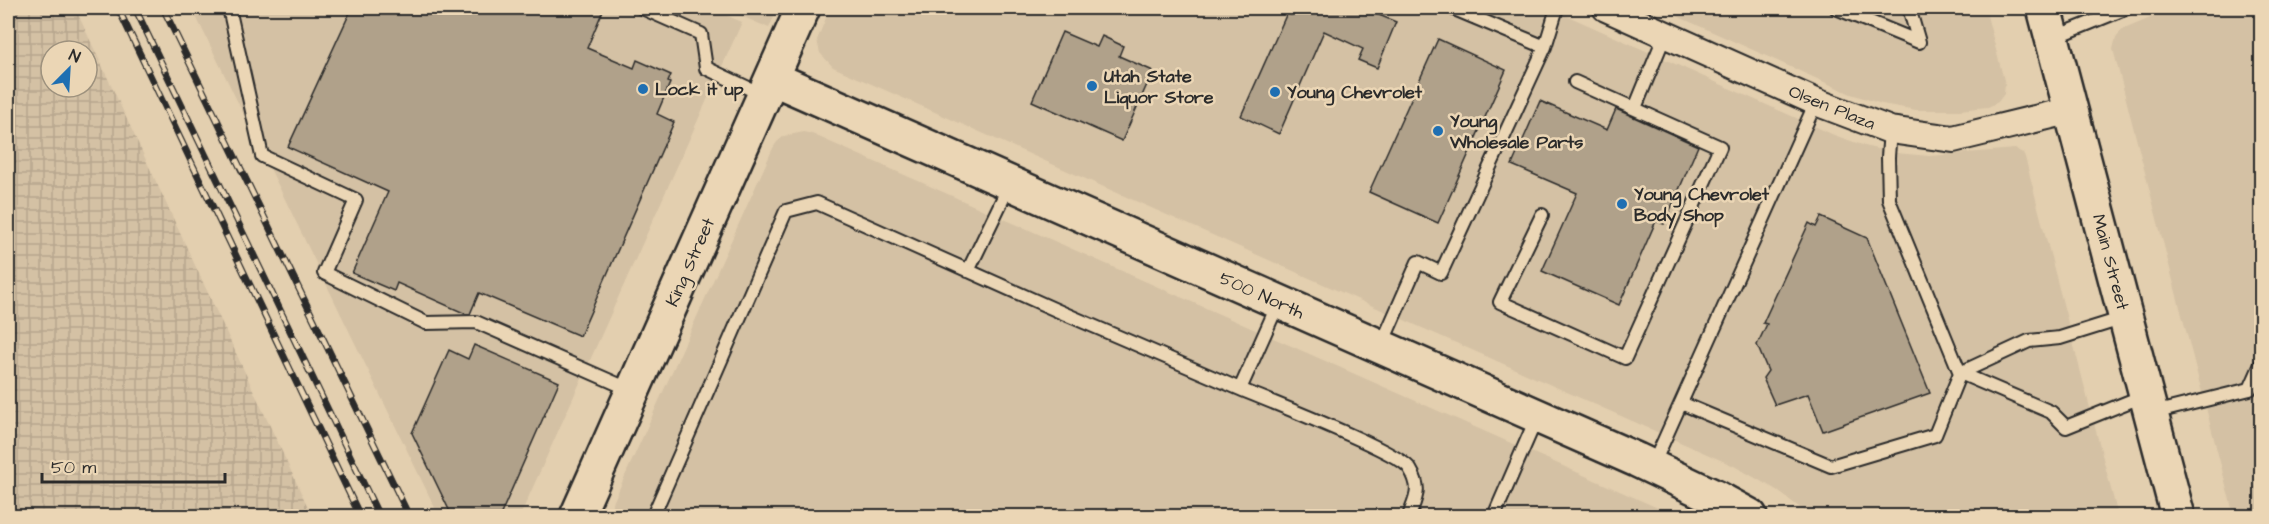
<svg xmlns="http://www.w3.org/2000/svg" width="2269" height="524" font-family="'Architects Daughter',sans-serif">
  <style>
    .built { fill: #d4c1a4 }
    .industrial { fill: url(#industrial-grid); fill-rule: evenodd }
    .building { fill: #b0a18a; stroke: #2b2b2b; stroke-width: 1.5 }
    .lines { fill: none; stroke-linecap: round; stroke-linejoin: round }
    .lane-casing { stroke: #2b2b2b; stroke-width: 16 }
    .street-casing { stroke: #2b2b2b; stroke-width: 30 }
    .secondary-casing { stroke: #2b2b2b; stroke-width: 38 }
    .lane { stroke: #ebd6b5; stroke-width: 12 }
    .street { stroke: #ebd6b5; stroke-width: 26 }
    .secondary { stroke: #ebd6b5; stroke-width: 33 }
    .rail-casing { stroke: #2b2b2b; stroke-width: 7 }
    .rail { stroke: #ebd6b5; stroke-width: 4.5; stroke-dasharray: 14; stroke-linecap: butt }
    .poi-dot { fill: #1f6fb2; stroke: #ebd6b5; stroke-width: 2 }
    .labels { text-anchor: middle; stroke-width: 5; stroke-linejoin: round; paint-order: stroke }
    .poi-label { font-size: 18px; font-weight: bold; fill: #2b2b2b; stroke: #ebd6b5; text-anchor: start }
    .street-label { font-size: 18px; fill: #2b2b2b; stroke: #ebd6b5 }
  </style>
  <defs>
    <pattern id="industrial-grid" width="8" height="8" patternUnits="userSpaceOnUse" patternTransform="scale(1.5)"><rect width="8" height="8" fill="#d4c1a4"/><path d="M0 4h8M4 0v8" fill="none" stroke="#b6a68d"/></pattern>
  </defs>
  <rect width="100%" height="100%" fill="#e3cfaf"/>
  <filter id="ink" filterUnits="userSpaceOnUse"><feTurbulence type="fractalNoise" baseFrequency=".0167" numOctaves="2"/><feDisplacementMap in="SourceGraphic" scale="12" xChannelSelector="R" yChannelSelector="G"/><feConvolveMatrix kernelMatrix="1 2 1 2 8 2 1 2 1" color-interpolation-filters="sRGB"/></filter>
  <g filter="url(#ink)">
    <path class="built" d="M192 8H709L742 22 520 516H439Z
      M723 8H778L769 28Z
      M830 8H1550L1834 135 1868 147 1896 153 1929 156 2015 149 2023 153 2025 157 2118 516H1811L1775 489 1734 466 833 67 820 53 817 40Z
      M1659 8H1985L2005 84 2004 94 1998 102 1988 107 1959 110H1916L1882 104 1851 94Z
      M2174 8H2261V516H2234L2113 49 2116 37 2122 30Z
      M804 132 812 134 1676 516H607L773 148 777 142 784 136Z"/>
    <path class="industrial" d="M8 8H75L312 516H8ZM51 51H87V87H51Z"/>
    <path class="building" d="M352 8H604L587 48 634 68 637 60 671 75 668 82 670 83 657 114 674 122 580 336 479 293 470 314H466L397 283 394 291 352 273 388 192 288 147Z
      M1294 8H1362L1396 22 1377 68 1358 60 1363 49 1324 31 1279 134 1241 116 1287 13 1291 15Z
      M1062 32 1097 47 1102 36 1104 37 1123 46 1119 56 1153 71 1122 141 1032 101Z
      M1438 39 1506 70 1438 223 1369 192Z
      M1540 101 1607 130 1616 109 1698 146 1664 224 1656 221 1619 305 1542 271 1577 193 1512 165Z
      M1821 217 1867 238 1930 393 1823 431 1808 394 1775 405 1763 378 1768 371 1757 345 1767 324 1763 323 1809 223 1816 227Z
      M474 345 559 382 500 516H452L412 433 449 350 468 359Z"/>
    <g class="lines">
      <defs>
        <path id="lane" d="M229 8 262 156 356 200 324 273 426 323 476 322 631 390
          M642 8 701 34 706 68 763 95
          M1452 8 1545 47
          M1836 8 1919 42 1909 8
          M2053 38 2127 8
          M1635 108 1665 35
          M1890 130 1888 157 1889 200 1960 373 2051 412 2066 427 2143 396
          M1542 215 1500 302 1625 358 1720 147 1575 82
          M968 271 1010 184
          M1381 346 1418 262 1441 273 1545 47 1557 8
          M1240 389C1266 400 1401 452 1410 469 1422 489 1416 497 1409 516
          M1681 403 1831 466 1935 435 1960 373 2029 341 2060 338 2124 318
          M2153 413 2250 389 2262 362
          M1653 465 1816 102
          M653 516 786 211 817 203 1056 310 1240 389 1278 304
          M1494 516 1537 417"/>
        <path id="street" d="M1606 8 1816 102 1890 130 1953 139 2072 110"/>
        <path id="secondary" d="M2044 8 2178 516
          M772 78 1637 460 1717 498 1750 516
          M577 516 803 8"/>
      </defs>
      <use href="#lane" class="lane-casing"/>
      <use href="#street" class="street-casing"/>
      <use href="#secondary" class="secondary-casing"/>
      <use href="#lane" class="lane"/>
      <use href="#street" class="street"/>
      <use href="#secondary" class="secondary"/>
      <defs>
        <path id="rail" d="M118 8 360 516
          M135 8 379 516
          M163 8 409 516"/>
      </defs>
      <use href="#rail" class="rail-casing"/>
      <use href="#rail" class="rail"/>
    </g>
  </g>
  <g class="poi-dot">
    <circle cx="1092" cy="86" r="6"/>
    <circle cx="643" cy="89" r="6"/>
    <circle cx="1275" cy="92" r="6"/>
    <circle cx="1438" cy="131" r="6"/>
    <circle cx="1622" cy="204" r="6"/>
  </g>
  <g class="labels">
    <g class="poi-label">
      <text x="1104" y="82">Utah State<tspan x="1104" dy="21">Liquor Store</tspan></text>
      <text x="655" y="95">Lock it up</text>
      <text x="1287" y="98">Young Chevrolet</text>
      <text x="1450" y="127">Young<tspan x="1450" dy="21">Wholesale Parts</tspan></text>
      <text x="1634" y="200">Young Chevrolet<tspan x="1634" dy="21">Body Shop</tspan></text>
    </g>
    <g class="street-label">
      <text transform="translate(1832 107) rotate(22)" y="6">Olsen Plaza</text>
      <text transform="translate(690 262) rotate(-66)" y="6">King Street</text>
      <text transform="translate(2111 262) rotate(75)" y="6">Main Street</text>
      <text transform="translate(1262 295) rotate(24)" y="6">500 North</text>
    </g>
  </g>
  <rect width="2269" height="524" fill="none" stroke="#ebd6b5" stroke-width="30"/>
  <rect x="15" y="15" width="2239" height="494" fill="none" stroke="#2b2b2b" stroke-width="2" filter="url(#ink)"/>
  <g transform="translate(69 69) rotate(24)"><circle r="28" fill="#ebd6b5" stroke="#9e927e" stroke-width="1.5"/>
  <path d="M0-4.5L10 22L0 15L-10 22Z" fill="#1f6fb2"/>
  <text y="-9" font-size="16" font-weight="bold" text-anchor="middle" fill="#2b2b2b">N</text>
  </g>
  <path d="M42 473v9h183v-9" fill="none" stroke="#2b2b2b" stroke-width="3"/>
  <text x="51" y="473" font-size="18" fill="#2b2b2b" stroke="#ebd6b5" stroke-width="4.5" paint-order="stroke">50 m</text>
</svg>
